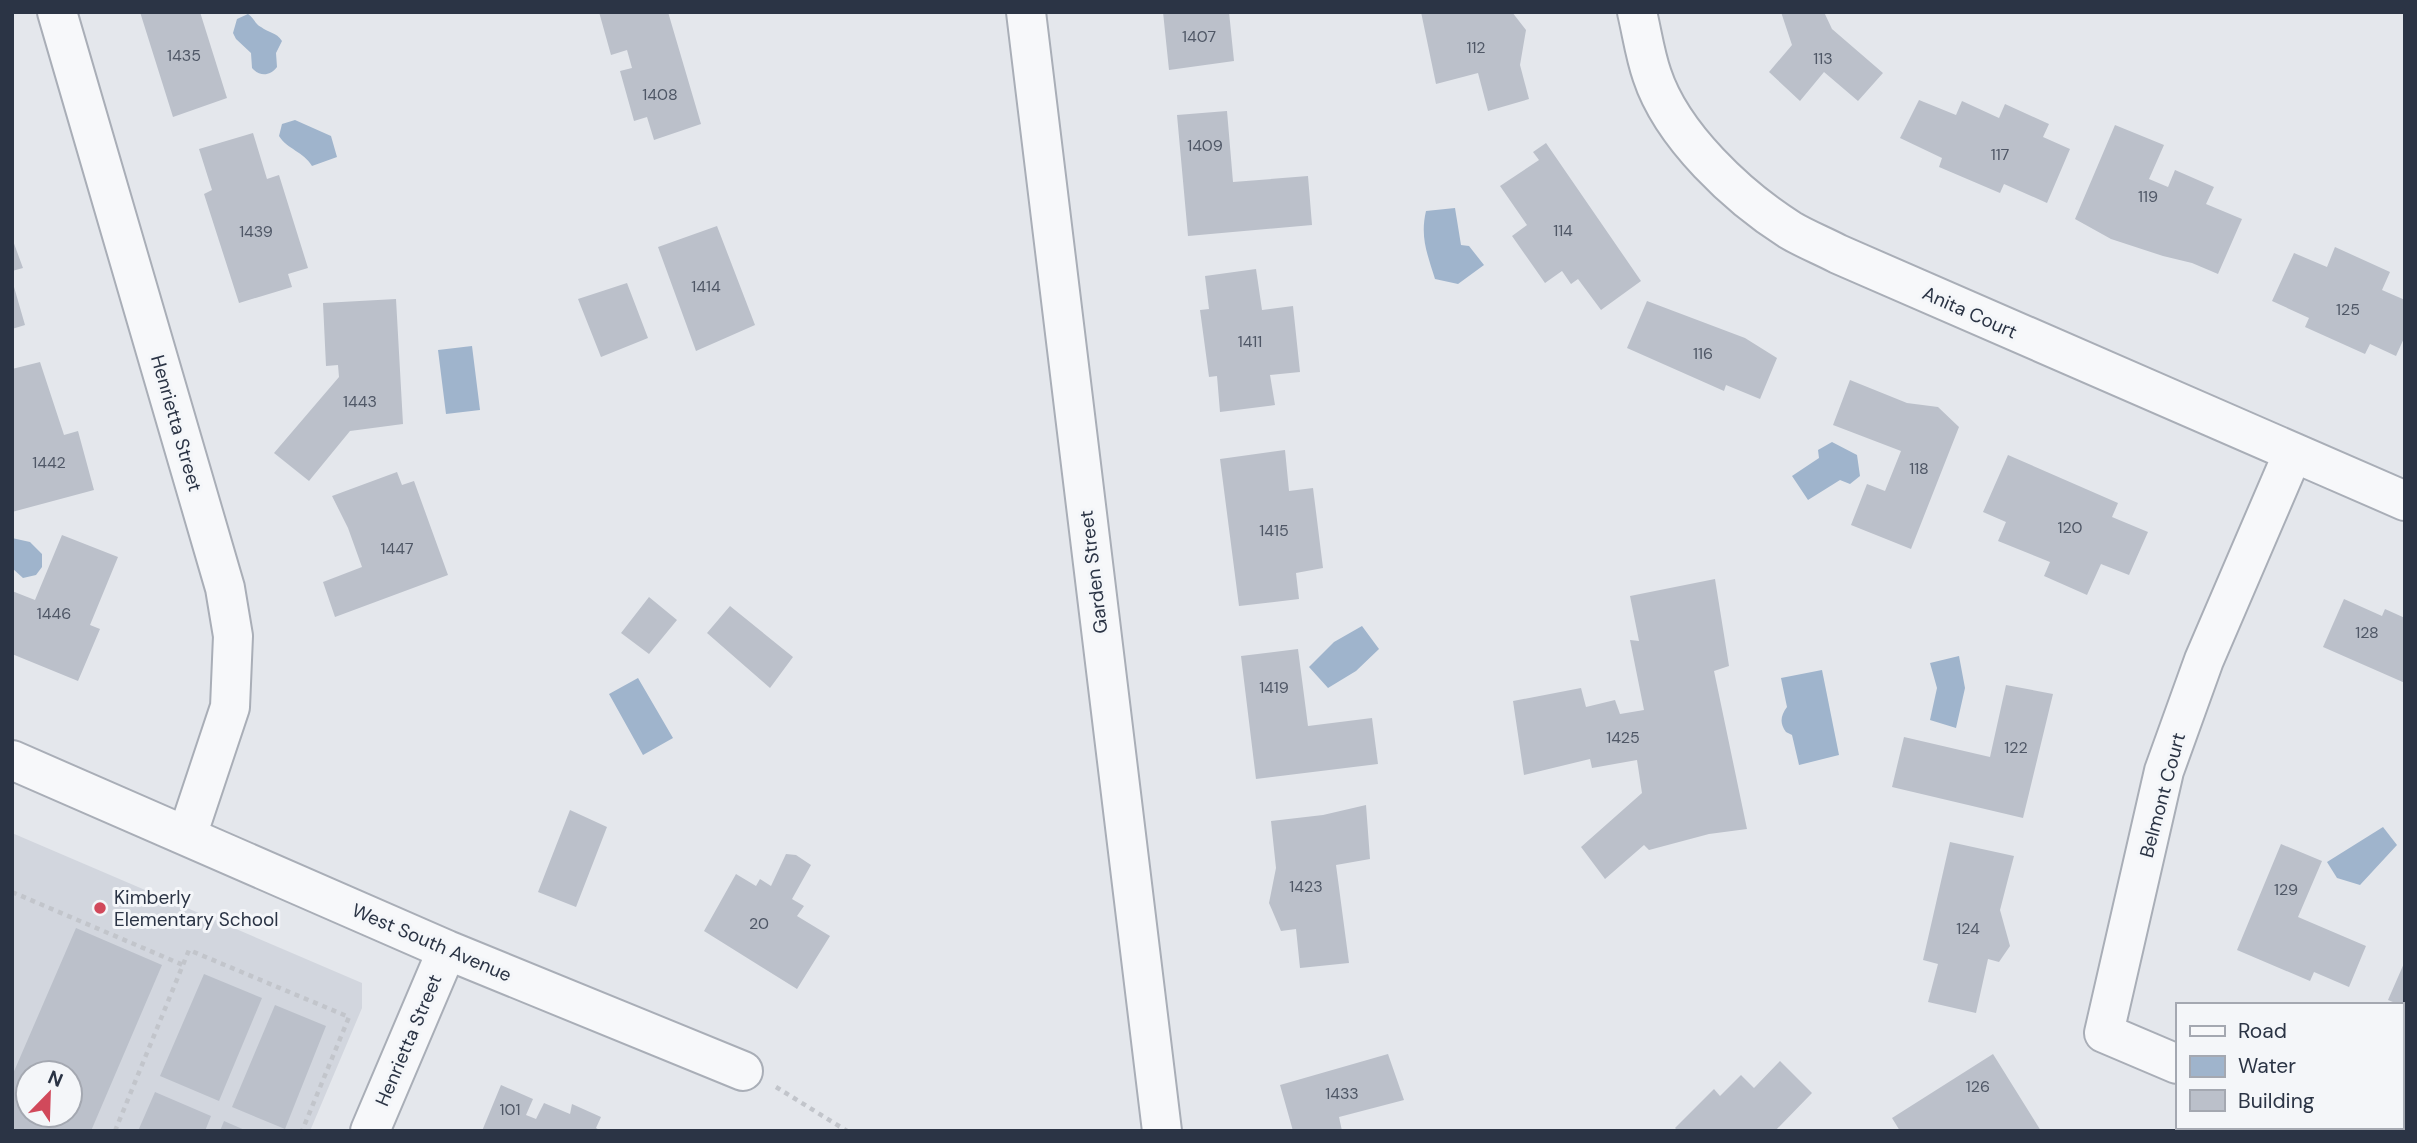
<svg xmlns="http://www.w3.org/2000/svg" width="2417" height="1143" font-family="'DM Sans',sans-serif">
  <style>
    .built { fill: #d2d6de; fill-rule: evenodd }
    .water { fill: #9fb4cc }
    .building { fill: #bbc0ca; fill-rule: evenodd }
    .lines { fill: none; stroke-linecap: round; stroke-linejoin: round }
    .minor-casing { stroke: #a9aeb7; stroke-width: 42 }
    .path { stroke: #c2c5cb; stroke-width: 4.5; stroke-dasharray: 5 5; stroke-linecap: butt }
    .minor { stroke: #f7f8fa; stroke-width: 38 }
    .poi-dot { fill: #d1495b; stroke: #f4f6f9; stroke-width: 2.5 }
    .labels { text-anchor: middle; stroke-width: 6; stroke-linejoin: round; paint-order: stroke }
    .number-label { font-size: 16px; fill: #4f5766 }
    .street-label { font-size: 19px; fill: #2b3445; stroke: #f4f6f9 }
    .poi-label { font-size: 19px; fill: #2b3445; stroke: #f4f6f9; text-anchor: start }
  </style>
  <rect width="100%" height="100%" fill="#e4e7ec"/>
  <path class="built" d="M12 833 362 983V1008L310 1131H12ZM28 1073H70V1115H28Z"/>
  <path class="water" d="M248 14C254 18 255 24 261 27 269 33 276 32 282 41L276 53 277 67C270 76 260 77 252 68L251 53 236 39 233 33 237 19Z
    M295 120 331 136 337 157 312 166C304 152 287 149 279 136L282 124Z
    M1455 208 1461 245 1469 246 1484 265 1458 284 1435 279C1427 253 1420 237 1426 211Z
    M472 346 480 410 446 414 438 350Z
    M1832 442 1857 455 1860 476 1850 484 1840 480 1808 500 1792 476 1819 458 1818 450Z
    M12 538 30 542 42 554V567L36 575 23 578 12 568Z
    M1362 626 1379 649 1356 671 1328 688 1309 667 1334 642Z
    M1959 656 1965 688 1956 728 1930 720 1937 688 1930 663Z
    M1822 670 1839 755 1799 765 1792 735 1786 732C1779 723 1781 715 1787 707L1781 678Z
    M638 678 673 738 643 755 609 694Z
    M2383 827 2397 845 2360 885 2337 878 2327 862Z"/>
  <path class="building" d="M140 12H200L227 98 173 117Z
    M599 12H668L701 124 654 140 647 117 634 121 620 71 632 68 627 50 611 55Z
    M1163 12H1229L1234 61 1169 70Z
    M1421 12H1512L1526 30 1520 65 1529 99 1488 111 1478 73 1436 84Z
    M1781 12H1824L1832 29 1883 73 1858 101 1824 72 1800 101 1769 72 1792 45Z
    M1919 100 1956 115 1962 101 1999 118 2005 104 2049 124 2043 137 2070 149 2047 203 2004 184 2000 193 1939 167 1942 158 1900 138Z
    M1227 111 1233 182 1308 176 1312 225 1188 236 1177 115Z
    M2115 125 2164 145 2149 179 2168 187 2175 170 2214 187 2206 204 2242 219 2218 274 2192 263 2163 256 2111 239 2075 219Z
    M253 133 267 179 279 175 308 268 288 274 292 287 239 303 204 194 212 190 199 149Z
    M1546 143 1641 281 1601 310 1578 279 1571 284 1562 271 1545 283 1512 236 1527 225 1500 186 1539 160 1533 152Z
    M717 226 755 325 696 351 658 247Z
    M12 238 23 268 12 271Z
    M2335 247 2390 272 2382 290 2405 300V336L2396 356 2370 344 2365 354 2305 327 2309 318 2272 301 2294 253 2327 267Z
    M1256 269 1262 310 1293 306 1300 372 1270 375 1275 405 1220 412 1217 376 1209 377 1200 310 1209 309 1205 276Z
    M12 280 25 325 12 329Z
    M627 283 648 338 601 357 578 299Z
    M396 299 403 424 350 431 309 481 274 453 339 377 338 365 326 366 323 303Z
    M1647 301 1745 338 1777 358 1760 399 1726 385 1724 391 1627 348Z
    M40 362 64 435 78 431 94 490 12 512V369Z
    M1850 380 1907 403 1938 407 1959 427 1911 549 1851 525 1867 484 1885 491 1901 451 1833 425Z
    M1285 450 1289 491 1313 488 1323 568 1296 573 1299 599 1239 606 1220 459Z
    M2008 455 2118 503 2112 517 2148 532 2129 575 2101 564 2087 595 2044 576 2050 562 1998 541 2006 522 1983 512Z
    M397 472 402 485 414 481 448 575 335 617 323 582 362 567 348 528 332 496Z
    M62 535 118 557 90 625 100 629 78 681 12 654V591L35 600Z
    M1715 579 1729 666 1714 671 1747 829 1709 834 1649 850 1644 845 1605 879 1581 847 1642 793 1637 760 1592 768 1590 759 1524 775 1513 701 1581 688 1586 707 1615 700 1620 714 1644 710 1630 640 1639 641 1630 596Z
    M649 597 677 620 649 654 621 633Z
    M2344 599 2382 616 2385 609 2405 618V683L2323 647Z
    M730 606 793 657 770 688 707 633Z
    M1298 649 1308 726 1372 718 1378 764 1256 779 1241 656Z
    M2006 685 2053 694 2023 818 1892 787 1904 737 1990 757Z
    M1366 805 1370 859 1336 865 1349 963 1300 968 1296 929 1281 931 1269 903 1276 868 1271 821 1323 815Z
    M570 810 607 827 576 907 538 892Z
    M1950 842 2014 856 2000 910 2010 946 1999 962 1988 959 1976 1013 1928 1002 1938 964 1923 960Z
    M2281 844 2322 861 2298 917 2366 946 2349 987 2314 972 2310 981 2237 950Z
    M786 854 796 855 811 865 792 899 804 906 797 916 830 936 797 989 704 931 736 874 756 886 760 879 771 886Z
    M76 928 162 965 91 1131H12V1076ZM28 1073H70V1115H28Z
    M2405 961V1007L2388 1000Z
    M204 974 262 998 219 1101 160 1076Z
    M275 1005 326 1026 285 1129 232 1107Z
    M1388 1054 1404 1100 1339 1117 1342 1131H1293L1280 1085Z
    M1993 1054 2041 1131H1900L1892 1118Z
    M1780 1061 1812 1093 1775 1131H1678L1675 1128 1714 1089 1720 1096 1741 1075 1754 1088Z
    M501 1085 533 1099 526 1115 536 1119 544 1103 570 1114 572 1104 601 1117 596 1128 601 1131H482Z
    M155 1092 211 1116 205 1131H138Z
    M224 1121 247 1131H220Z"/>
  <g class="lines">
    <defs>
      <path id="minor" d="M57 12 225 588 233 636 230 707 187 836
        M1026 12 1162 1131
        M1637 12C1642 33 1645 55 1652 75 1672 136 1738 197 1790 230 1805 239 1823 246 1838 254L2405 501
        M12 760 447 950 743 1071
        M2177 1064 2104 1033 2164 771 2204 660 2293 453
        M2326 1127 2334 1131
        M370 1131 447 950"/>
    </defs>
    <use href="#minor" class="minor-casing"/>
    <path class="path" d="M12 892 183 965
      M776 1087 847 1131
      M115 1131 189 950 349 1017 302 1131"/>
    <use href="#minor" class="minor"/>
  </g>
  <circle class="poi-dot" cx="100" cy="908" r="7"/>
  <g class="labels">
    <g class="number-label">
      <text x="1199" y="42">1407</text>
      <text x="1476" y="53">112</text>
      <text x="184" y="61">1435</text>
      <text x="1823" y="64">113</text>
      <text x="660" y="100">1408</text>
      <text x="1205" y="151">1409</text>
      <text x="2000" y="160">117</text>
      <text x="2148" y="202">119</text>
      <text x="1563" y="236">114</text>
      <text x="256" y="237">1439</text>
      <text x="706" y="292">1414</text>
      <text x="2348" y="315">125</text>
      <text x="1250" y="347">1411</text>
      <text x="1703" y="359">116</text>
      <text x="360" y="407">1443</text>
      <text x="49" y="468">1442</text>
      <text x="1919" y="474">118</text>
      <text x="2070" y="533">120</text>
      <text x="1274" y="536">1415</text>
      <text x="397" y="554">1447</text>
      <text x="54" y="619">1446</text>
      <text x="2367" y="638">128</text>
      <text x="1274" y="693">1419</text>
      <text x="1623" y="743">1425</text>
      <text x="2016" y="753">122</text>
      <text x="1306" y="892">1423</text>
      <text x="2286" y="895">129</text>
      <text x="759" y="929">20</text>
      <text x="1968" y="934">124</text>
      <text x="1978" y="1092">126</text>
      <text x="1342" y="1099">1433</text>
      <text x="510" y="1115">101</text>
    </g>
    <g class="street-label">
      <text transform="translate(1970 312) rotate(24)" y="7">Anita Court</text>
      <text transform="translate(177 423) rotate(74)" y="7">Henrietta Street</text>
      <text transform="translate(1093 572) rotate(-97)" y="7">Garden Street</text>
      <text transform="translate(2162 795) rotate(-75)" y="7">Belmont Court</text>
      <text transform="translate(432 942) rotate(23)" y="7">West South Avenue</text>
      <text transform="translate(408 1040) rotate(-67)" y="7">Henrietta Street</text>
    </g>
    <g class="poi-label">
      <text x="114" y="904">Kimberly<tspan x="114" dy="22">Elementary School</tspan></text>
    </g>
  </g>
  <rect width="2417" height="1143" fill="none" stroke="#2b3445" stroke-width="28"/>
  <rect x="2176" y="1003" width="228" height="126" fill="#f4f6f9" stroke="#a4a8b1" stroke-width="2"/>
  <rect x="2190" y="1026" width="35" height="10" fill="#f7f8fa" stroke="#a4a8b1" stroke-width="2"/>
  <text x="2238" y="1038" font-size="21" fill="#2b3445">Road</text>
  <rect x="2190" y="1056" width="35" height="21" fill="#9fb4cc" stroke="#a4a8b1" stroke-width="2"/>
  <text x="2238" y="1073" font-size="21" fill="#2b3445">Water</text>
  <rect x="2190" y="1090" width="35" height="21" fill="#bbc0ca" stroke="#a4a8b1" stroke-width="2"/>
  <text x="2238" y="1108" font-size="21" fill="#2b3445">Building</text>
  <g transform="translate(49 1094) rotate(23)"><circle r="33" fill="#f4f6f9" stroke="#a4a8b1" stroke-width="2"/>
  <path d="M0-5L12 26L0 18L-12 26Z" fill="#d1495b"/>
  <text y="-10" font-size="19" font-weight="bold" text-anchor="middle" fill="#2b3445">N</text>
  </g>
</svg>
